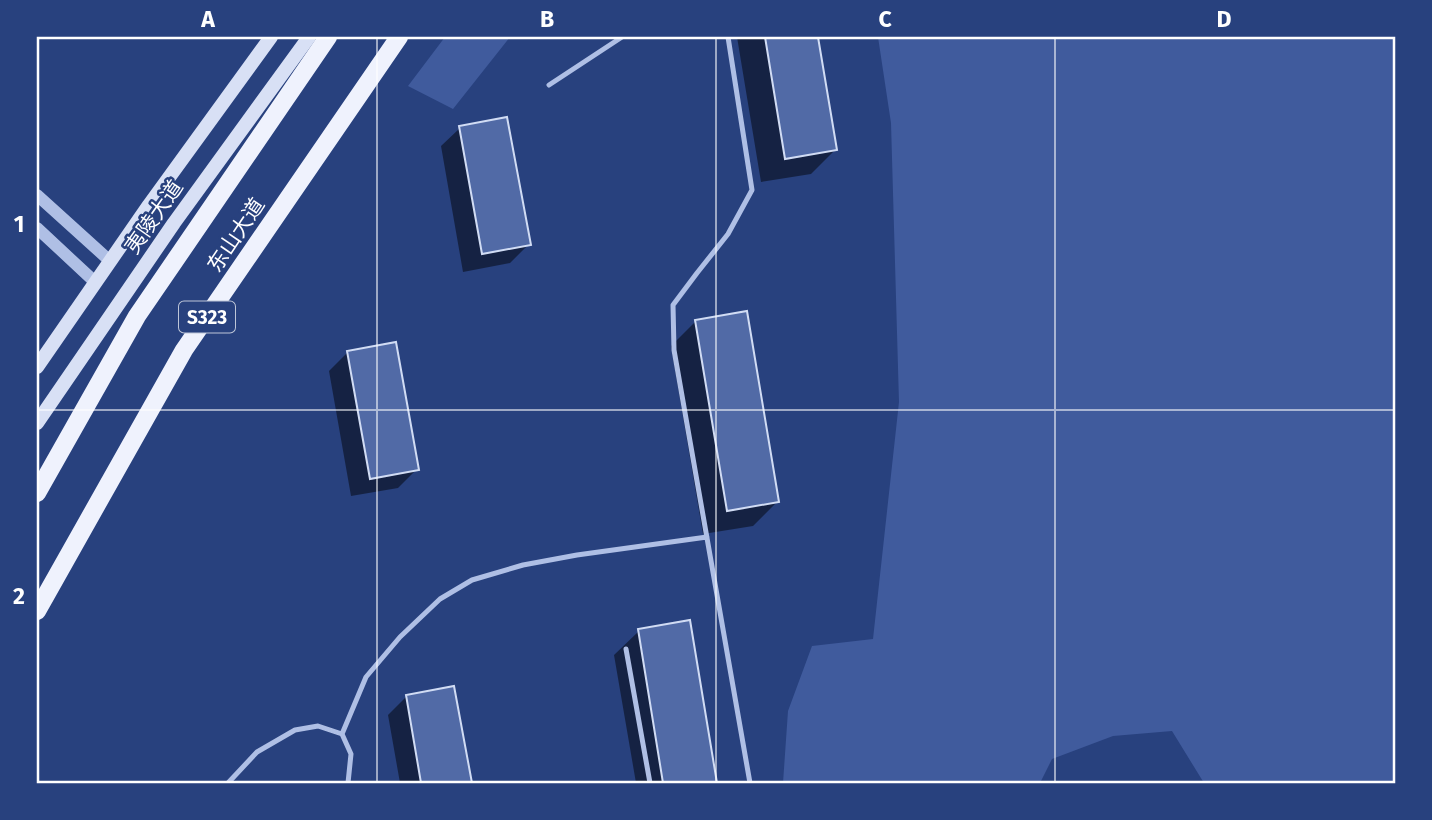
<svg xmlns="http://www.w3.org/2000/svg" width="1432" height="820" font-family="'Fira Sans','Noto Sans SC',sans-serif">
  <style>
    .green { fill: #405b9d }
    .shadow { fill: #0007 }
    .building { fill: #516aa6; stroke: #d1dcf4; stroke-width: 2 }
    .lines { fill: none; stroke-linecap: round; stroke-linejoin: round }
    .service { stroke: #afbfe5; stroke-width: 5 }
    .tertiary { stroke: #afbfe5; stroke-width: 12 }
    .secondary { stroke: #d8e0f5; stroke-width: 14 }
    .primary { stroke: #eff2fd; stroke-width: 18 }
    .grid { fill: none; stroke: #fff; stroke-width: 2; stroke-opacity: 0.55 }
    .labels { text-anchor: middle; stroke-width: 5; stroke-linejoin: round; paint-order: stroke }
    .shield { fill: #28417e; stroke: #bec6d8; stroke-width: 2 }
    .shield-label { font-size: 19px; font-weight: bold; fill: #fff }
    .street-label { font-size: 21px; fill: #fff; stroke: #28417e }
    .neatline { fill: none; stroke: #fff; stroke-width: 2.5 }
    .grid-label { font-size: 23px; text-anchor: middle; font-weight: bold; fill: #fff }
  </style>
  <rect width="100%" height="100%" fill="#28417e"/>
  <path class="green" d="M445 37H510L453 109 408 86Z
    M878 37H1395V783H1204L1172 731 1113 736 1052 759 1040 783H783L788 711 812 646 873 639 899 402 891 123Z"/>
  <path class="shadow" d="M737 37H816L835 150 811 174 761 182Z
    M460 128 529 244 510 263 463 272 441 146Z
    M696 321 777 502 753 526 703 534 671 346Z
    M348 352 417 469 398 488 351 496 329 371Z
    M688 622 715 783H636L614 655 639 631Z
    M453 688 470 783H400L388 715 407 696Z"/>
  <path class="building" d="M765 37H818L837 150 785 159Z
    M507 117 531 245 482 254 459 126Z
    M747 311 779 502 727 511 695 320Z
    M396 342 419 470 370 479 347 351Z
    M690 620 717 783H663L638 629Z
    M454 686 472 783H421L406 695Z"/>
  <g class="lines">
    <path class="service" d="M728 37 752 190 728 234 697 273 673 305 674 350 750 783
      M549 85 622 37
      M626 649 650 783
      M342 734 366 677 400 637 440 599 472 580 523 565 577 555 707 537
      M228 783 257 752 295 730 318 726 342 734 351 754 348 783"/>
    <path class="tertiary" d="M37 195 110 261
      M37 228 95 282"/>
    <path class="secondary" d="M37 367 149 205 271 37
      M37 423 174 223 309 37"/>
    <path class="primary" d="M37 493 137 316 328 37
      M37 611 184 350 399 37"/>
  </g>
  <path class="grid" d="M377 37V783M716 37V783M1055 37V783M37 410H1395"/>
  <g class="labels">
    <rect class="shield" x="179" y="301.5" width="56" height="31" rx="5"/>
    <g class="shield-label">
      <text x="207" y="324">S323</text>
    </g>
    <g class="street-label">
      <text transform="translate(154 217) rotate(-55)" y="7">夷陵大道</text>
      <text transform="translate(236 235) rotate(-56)" y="7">东山大道</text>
    </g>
  </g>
  <rect width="1432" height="820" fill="none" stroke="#28417e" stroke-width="77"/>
  <rect x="38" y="38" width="1356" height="744" class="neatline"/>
  <g class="grid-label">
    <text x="208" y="27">A</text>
    <text x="547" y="27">B</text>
    <text x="885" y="27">C</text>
    <text x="1224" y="27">D</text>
    <text x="19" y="232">1</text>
    <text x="19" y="604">2</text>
  </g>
</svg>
